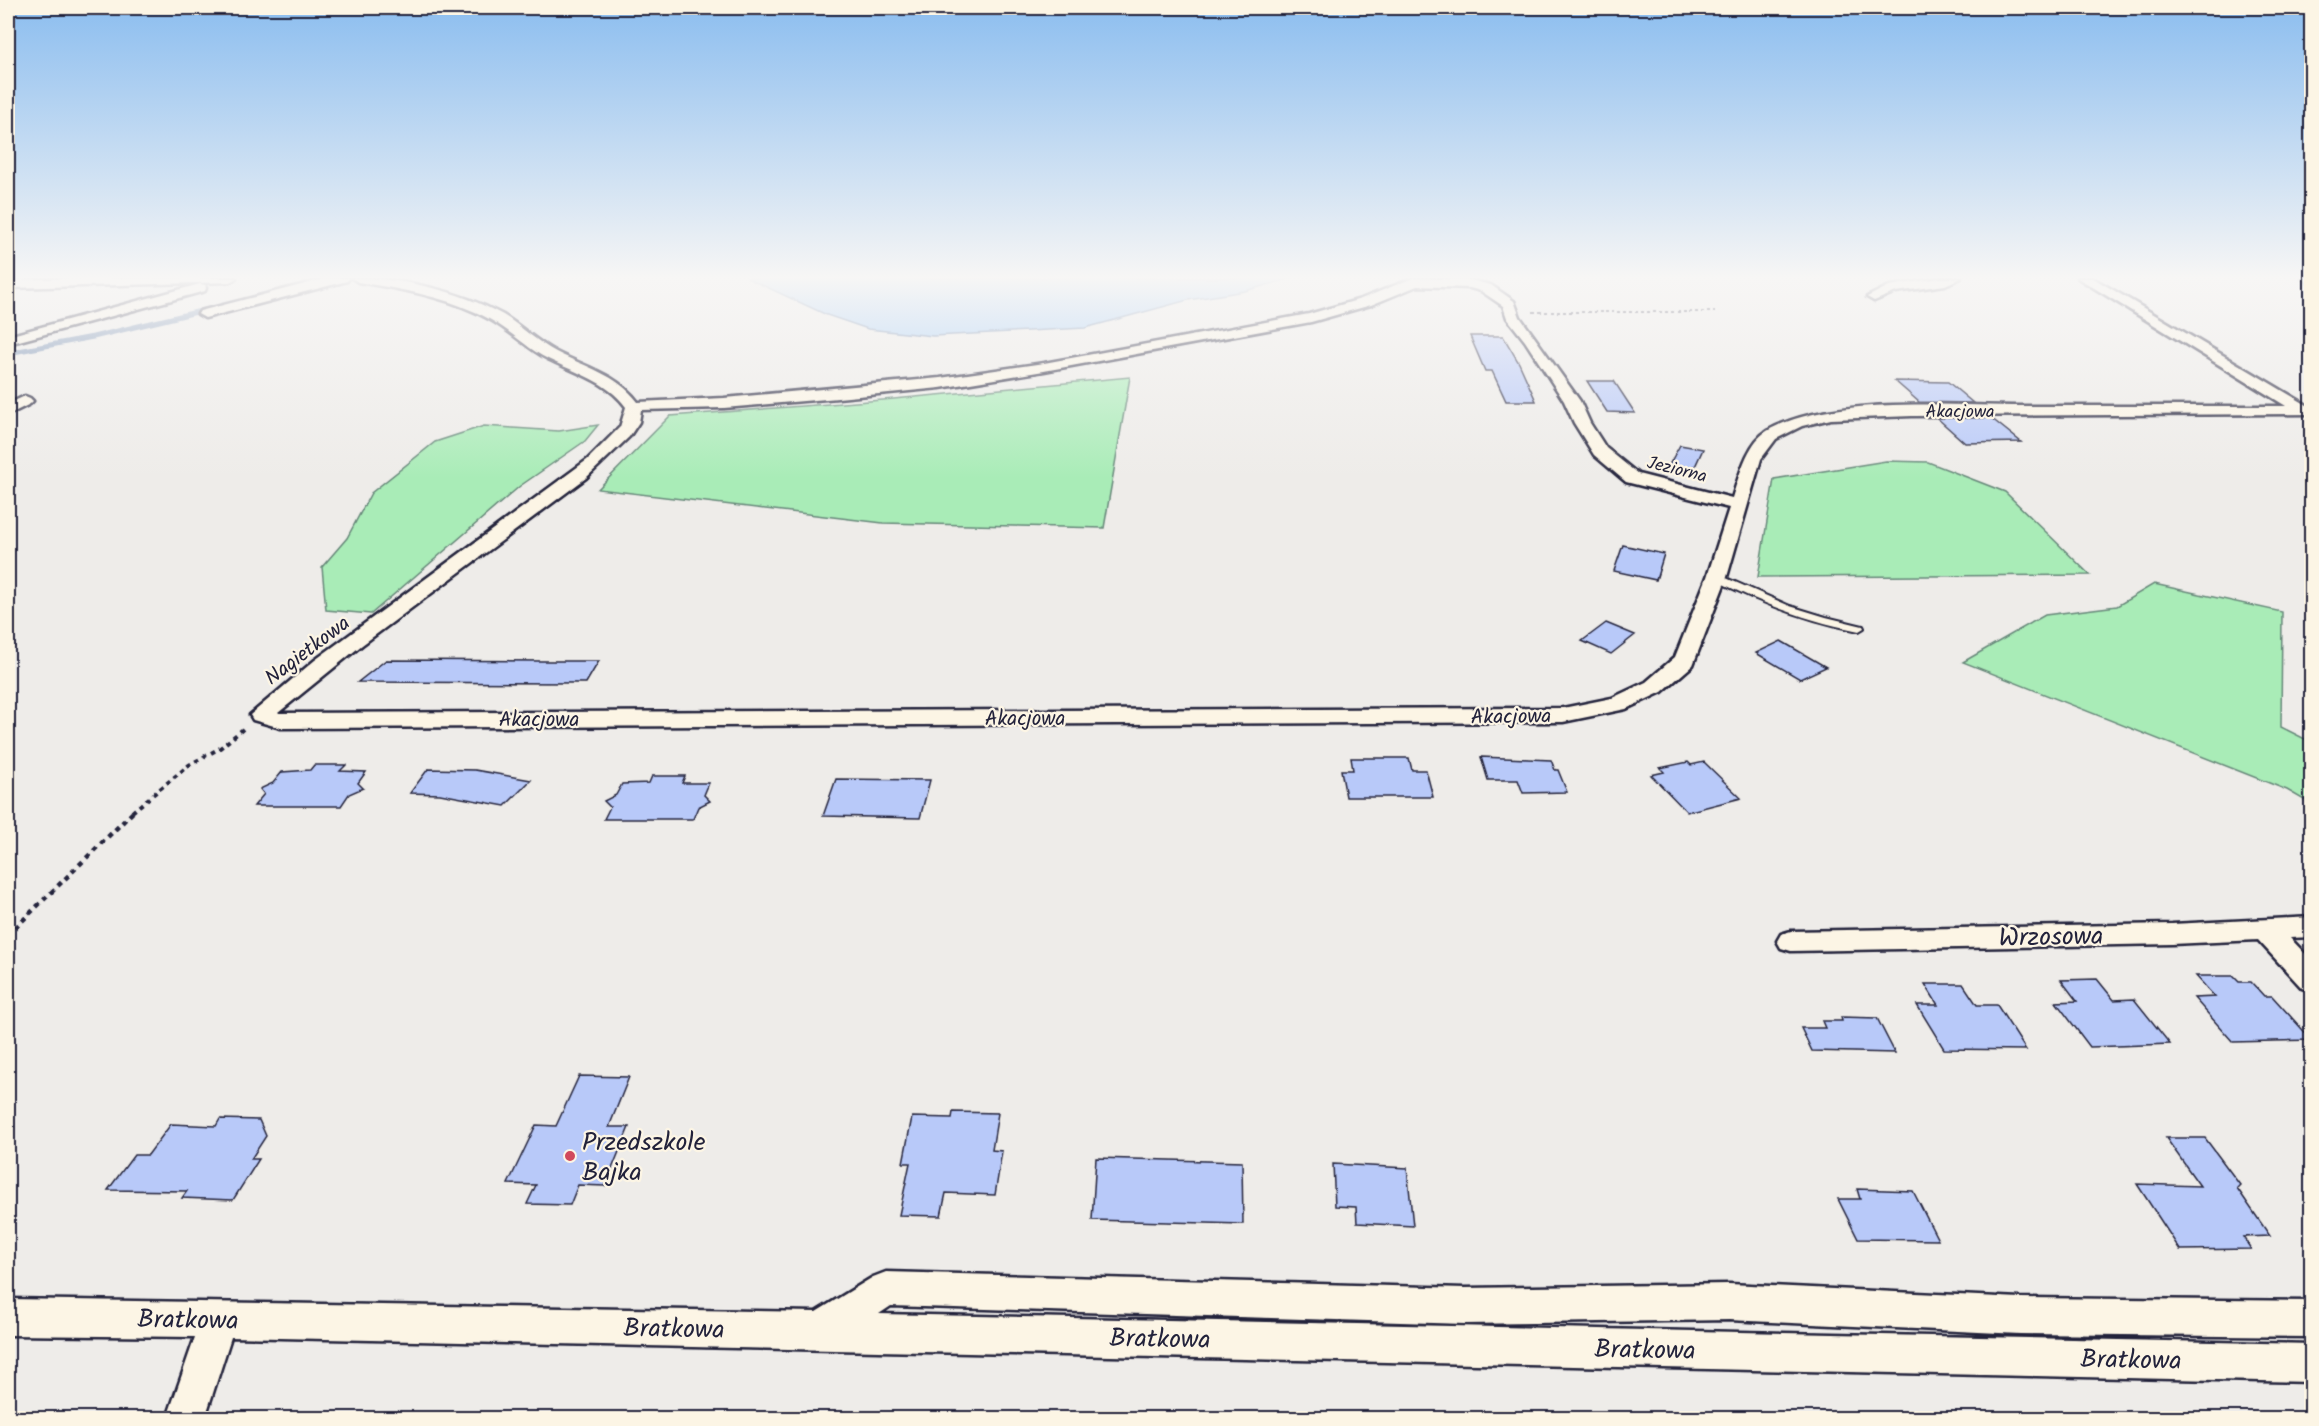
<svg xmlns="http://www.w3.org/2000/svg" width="2319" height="1426" font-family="Kalam,sans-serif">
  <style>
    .green { fill: #a9ecb7; stroke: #668779; stroke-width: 1.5 }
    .water { fill: #9fcbf9; stroke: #6d87ad; stroke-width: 1.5 }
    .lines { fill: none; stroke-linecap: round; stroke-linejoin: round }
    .stream { stroke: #6d87ad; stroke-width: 5 }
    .building { fill: #b8c9f9; stroke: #22223b; stroke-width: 1.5 }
    .lane-casing { stroke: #22223b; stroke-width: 4 }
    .street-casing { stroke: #22223b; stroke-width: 5 }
    .path-far2 { stroke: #22223b; stroke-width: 2; stroke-dasharray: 3 3; stroke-linecap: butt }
    .path-far1 { stroke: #22223b; stroke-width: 4; stroke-dasharray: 4.5 4.5; stroke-linecap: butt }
    .path { stroke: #22223b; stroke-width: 4.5; stroke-dasharray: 5 5; stroke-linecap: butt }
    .lane { fill: #fcf5e5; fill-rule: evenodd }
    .street { fill: #fcf5e5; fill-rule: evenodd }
    .poi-dot { fill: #d1495b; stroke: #fcf5e5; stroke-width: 2 }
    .labels { text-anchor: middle; stroke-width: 4.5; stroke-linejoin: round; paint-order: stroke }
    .far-street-label { font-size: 18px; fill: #22223b; stroke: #fcf5e5 }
    .street-label { font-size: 21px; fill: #22223b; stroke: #fcf5e5 }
    .near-street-label { font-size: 26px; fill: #22223b; stroke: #fcf5e5 }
    .near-poi-label { font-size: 26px; fill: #22223b; stroke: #fcf5e5; text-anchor: start }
  </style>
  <rect width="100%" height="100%" fill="#eeece9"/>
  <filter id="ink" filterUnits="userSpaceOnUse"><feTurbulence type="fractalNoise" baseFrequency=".0167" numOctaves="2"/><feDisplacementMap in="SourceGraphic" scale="12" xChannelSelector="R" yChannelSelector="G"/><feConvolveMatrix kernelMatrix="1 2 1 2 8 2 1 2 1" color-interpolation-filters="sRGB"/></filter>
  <g filter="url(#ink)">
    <path class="green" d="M1130 377 1104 528 883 523 598 489 670 416 883 400Z
      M598 425 585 441 520 486 371 614 326 610 322 567 347 538 371 493 435 442 484 426 559 431Z
      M1886 461 1928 462 2005 492 2090 575 1758 577 1774 479Z
      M2154 584 2282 612 2281 727 2311 742V804L2287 790 1963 662 2045 615 2117 606Z"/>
    <path class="water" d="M747 278H1292L1245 291 1188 300 1085 328 933 336 868 329 827 315Z"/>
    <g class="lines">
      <path class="stream" d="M8 353 93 337 209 309"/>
    </g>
    <path class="building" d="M1470 336H1503L1519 363 1536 401H1506L1492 371H1485Z
      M1587 381H1614L1635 413 1607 412Z
      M1895 381 1948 382 1973 403 1919 402Z
      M1937 418H1991L2021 442 1965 443Z
      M1680 445 1703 449 1692 473 1668 467Z
      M1623 545 1664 554 1656 580 1614 571Z
      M1606 623 1635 635 1611 654 1582 641Z
      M1781 641 1826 667 1800 679 1756 653Z
      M386 660 542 661H599L586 683 358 682Z
      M1481 757 1551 760 1555 770H1558L1567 792 1523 793 1518 780H1488Z
      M1351 758H1409L1412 770H1426L1433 797H1346L1341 770H1353Z
      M1688 762 1691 765 1704 762 1741 798 1687 812 1651 775 1664 772 1660 768Z
      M314 765H346L340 771 366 772 358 783 363 788 349 794 341 806H254L264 794 260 789 273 783 282 772 310 770Z
      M428 769 475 770 531 780 505 806 440 794 410 793Z
      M652 776H685L682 783H709L704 795 710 801 698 807 693 819H604L610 807 604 801 616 795 622 784 649 783Z
      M836 779 930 780 920 818 823 816Z
      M2196 976H2233L2239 982H2251L2264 996H2272L2312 1040 2233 1042 2194 998 2215 997Z
      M2097 979 2114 1000 2134 999 2170 1044 2090 1047 2056 1002 2077 1001 2061 980Z
      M1925 984H1963L1977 1005H1997L2026 1050 1944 1049 1917 1005H1938Z
      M1841 1017 1877 1018 1895 1053 1812 1051 1801 1028H1825L1822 1021H1842Z
      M579 1076 629 1077 609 1127H629L605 1186 578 1185 570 1205 527 1204 536 1185 508 1184 536 1125 556 1126Z
      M953 1112 998 1113 992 1150 1002 1151 995 1195 946 1193 941 1216 899 1215 910 1163H903L912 1117 952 1118Z
      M220 1119 259 1120 266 1136 251 1159H259L233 1200 182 1198 187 1191 108 1190 134 1155H148L171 1124 216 1126Z
      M2166 1138H2205L2240 1185 2237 1188 2270 1236 2243 1237 2251 1249 2180 1250 2137 1184 2200 1186Z
      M1096 1158 1242 1162 1243 1224 1092 1220Z
      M1333 1164 1407 1168 1413 1226 1357 1223 1356 1207 1335 1206Z
      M1857 1189 1913 1191 1938 1240 1858 1239 1838 1199H1860Z"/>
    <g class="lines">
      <defs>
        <path id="lane" d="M1717 574 1790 606 1826 617 1863 626 1864 628 1859 631C1807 621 1760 603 1713 579L1712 577Z"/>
        <path id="street" d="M86 278H236L230 282 8 288V280Z
          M328 278H349L347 281 205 318 198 314 200 311Z
          M352 278C402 278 458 290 503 315 521 326 537 342 556 352 585 367 617 374 638 402L724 398 940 378 1044 363 1309 314 1361 299 1413 278 1470 280 1491 285 1514 301 1520 317 1580 401 1590 423 1606 448 1638 474 1732 498C1739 477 1747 443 1767 431 1828 395 1951 406 2022 406 2110 406 2198 406 2286 406L2078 278H2093L2312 408V414L1912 416 1831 419 1802 426 1776 439 1761 459 1727 577 1693 665 1662 692 1626 709 1563 722 281 728 253 720 250 715 315 660 587 460 620 427 626 407C607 381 576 373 548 359 528 349 511 331 491 320 450 297 404 290 358 282ZM1417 286 1470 288 1481 291 1503 306 1507 318 1525 341 1564 401 1574 423 1594 455 1626 482 1729 508 1707 577 1675 657 1646 682 1612 698 1563 708 278 713 362 645 586 478 629 437 639 422 641 410 724 408 838 398 940 388 1044 371 1311 322 1371 305Z
          M1939 278H1961L1945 285 1896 292 1874 301 1867 297 1889 286Z
          M2302 278H2312V284Z
          M200 284 205 285 206 288 205 291 8 344V336Z
          M25 396 30 398 33 401 30 404 8 415V404Z
          M2312 917V937L2290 938 2312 961V991L2302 988 2258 940 2172 944 1791 951 1781 948 1777 941 1781 934 1791 931 2172 924Z
          M886 1272 1465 1288 1729 1284 2020 1298 2312 1301V1337L2020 1334 1729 1320 1465 1324 891 1306 879 1314 2312 1344V1382L231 1337 205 1418H167L195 1337 8 1335V1299L816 1312 873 1277Z"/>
      </defs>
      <use href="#lane" class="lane-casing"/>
      <use href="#street" class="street-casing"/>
      <path class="path-far2" d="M1533 312H1715"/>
      <path class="path-far1" d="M132 812 189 765 220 748 243 729"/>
      <path class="path" d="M8 935 134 811"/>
      <use href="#lane" class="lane"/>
      <use href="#street" class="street"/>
    </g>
  </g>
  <linearGradient id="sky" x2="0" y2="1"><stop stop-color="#8bbdef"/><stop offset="0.58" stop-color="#f7f6f5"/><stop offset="1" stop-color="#f7f6f5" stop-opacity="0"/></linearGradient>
  <rect width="2319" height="478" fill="url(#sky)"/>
  <circle class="poi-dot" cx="570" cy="1156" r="6"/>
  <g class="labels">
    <g class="far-street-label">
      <text x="1960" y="417">Akacjowa</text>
      <text transform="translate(1677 469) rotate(14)" y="6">Jeziorna</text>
    </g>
    <g class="street-label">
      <text transform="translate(307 650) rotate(-37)" y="7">Nagietkowa</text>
      <text transform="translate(1511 716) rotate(-1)" y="7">Akacjowa</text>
      <text x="1025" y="725">Akacjowa</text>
      <text x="539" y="726">Akacjowa</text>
    </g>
    <g class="near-street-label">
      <text transform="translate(2051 936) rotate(-1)" y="9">Wrzosowa</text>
      <text transform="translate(188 1319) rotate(1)" y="9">Bratkowa</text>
      <text transform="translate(674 1328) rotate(1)" y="9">Bratkowa</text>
      <text transform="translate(1160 1338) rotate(1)" y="9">Bratkowa</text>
      <text transform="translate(1645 1349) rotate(1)" y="9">Bratkowa</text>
      <text transform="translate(2131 1359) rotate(1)" y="9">Bratkowa</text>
    </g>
    <g class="near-poi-label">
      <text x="582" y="1150">Przedszkole<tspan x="582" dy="30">Bajka</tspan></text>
    </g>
  </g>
  <rect width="2319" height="1426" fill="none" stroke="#fcf5e5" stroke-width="30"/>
  <rect x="15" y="15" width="2289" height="1396" fill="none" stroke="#22223b" stroke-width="2" filter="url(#ink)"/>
</svg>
